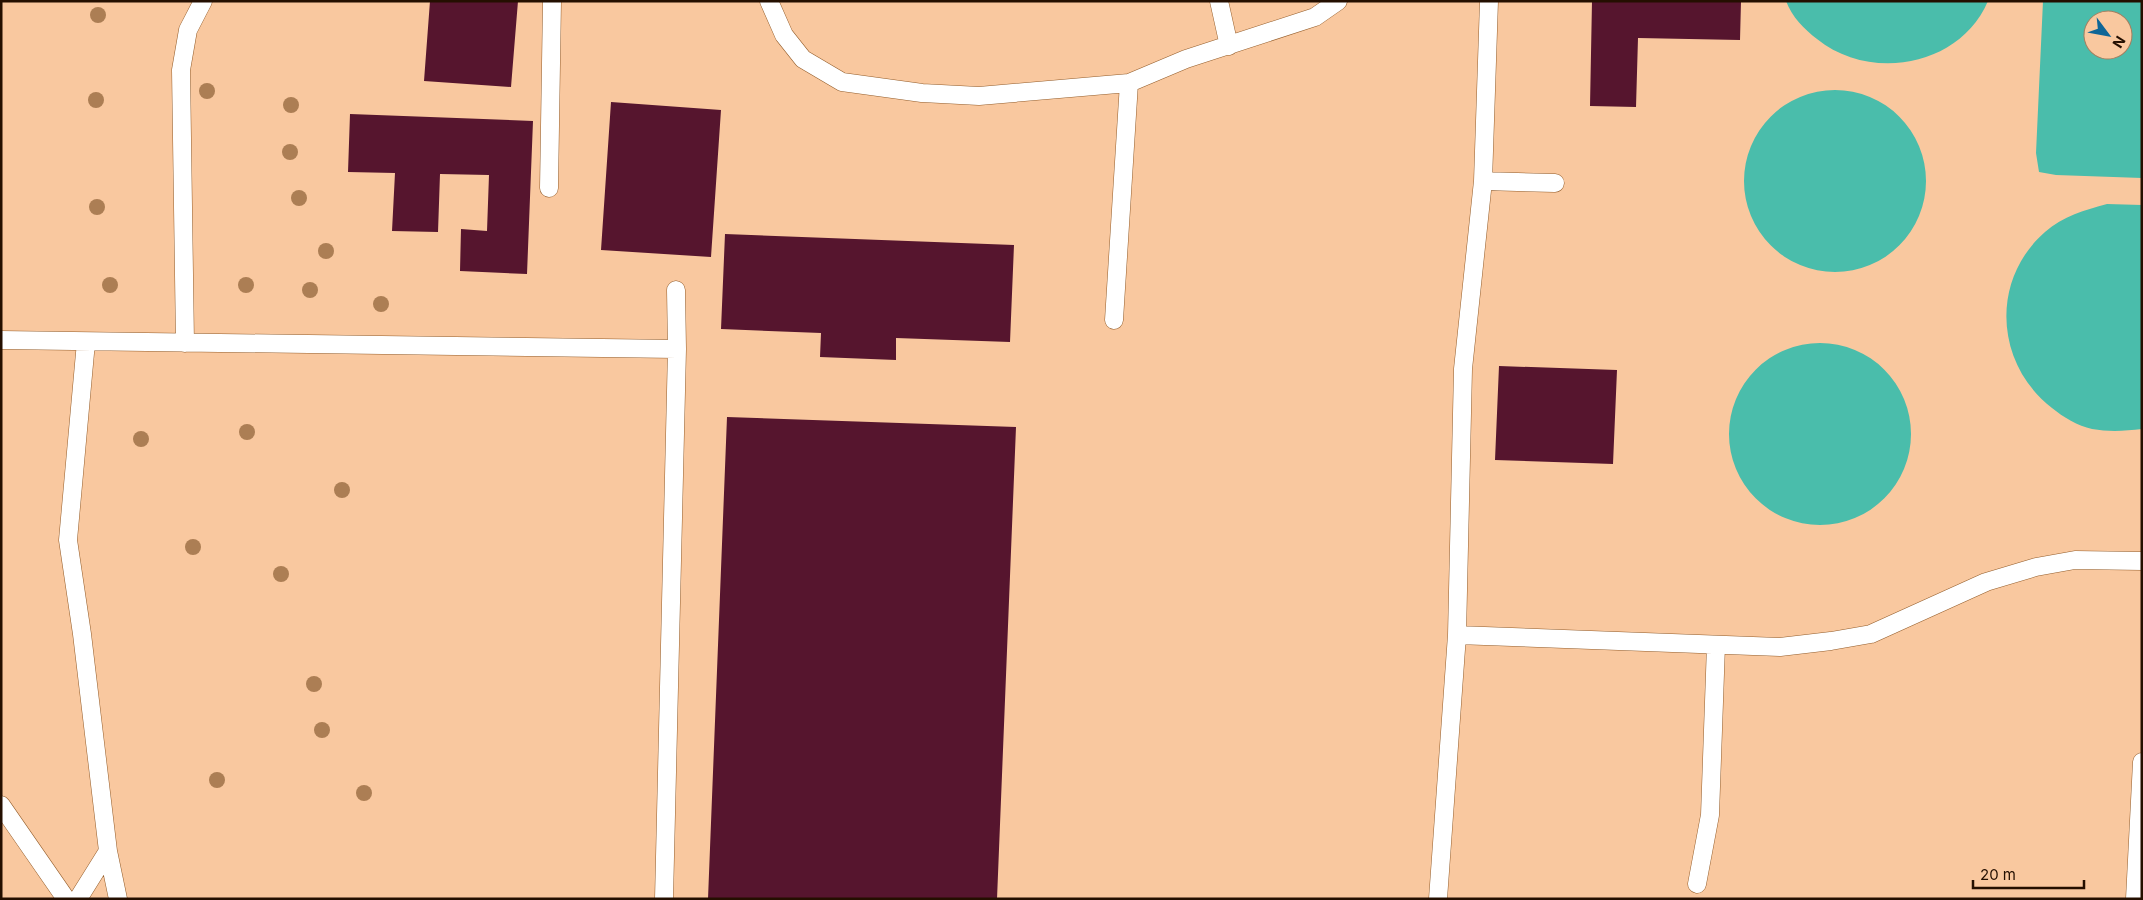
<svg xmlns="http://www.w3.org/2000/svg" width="2143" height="900" font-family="Inter,sans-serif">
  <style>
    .water { fill: #4abdab; fill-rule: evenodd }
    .building { fill: #56152e }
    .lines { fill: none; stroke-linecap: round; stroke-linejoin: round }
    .lane-casing { stroke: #945d2a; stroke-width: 19 }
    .lane { stroke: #fff; stroke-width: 18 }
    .tree { fill: #ac7e54 }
  </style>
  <rect width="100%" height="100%" fill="#f9c89f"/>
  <path class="water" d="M1786 1H1988C1960 67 1870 82 1817 39 1804 29 1792 17 1786 1Z
    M2043 1H2142V178L2056 175 2039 172 2036 153ZM2093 20H2123V50H2093Z
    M1744 181a91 91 0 1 1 182 0a91 91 0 1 1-182 0Z
    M2107 204 2142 205V429C2125 431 2109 432 2092 429 2078 426 2063 417 2052 408 1995 364 1990 280 2045 232 2063 216 2085 210 2107 204Z
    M1729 434a91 91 0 1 1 182 0a91 91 0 1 1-182 0Z"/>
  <path class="building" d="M430 1H518L511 87 424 81Z
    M1592 1H1741L1740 40 1638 38 1636 107 1590 106Z
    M611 102 721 110 711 257 601 250Z
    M350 114 533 121 527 274 460 271 461 229 487 231 489 175 440 174 438 232 392 231 395 173 348 172Z
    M725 234 1014 245 1010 342 896 338V360L820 357 821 333 721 329Z
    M1499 366 1617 370 1613 464 1495 460Z
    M727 417 1016 427 997 899H708Z"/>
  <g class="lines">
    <defs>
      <path id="lane" d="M769 1 784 35 803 59 842 82 922 93 979 96 1129 83 1186 59 1315 17 1338 1
        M1219 1 1229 46
        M1483 181 1555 183
        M549 188 552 1
        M1114 320 1129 83
        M1 340 677 349
        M86 342 68 540 82 634 108 851 118 899
        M185 343 181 70 188 30 203 1
        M1457 635 1780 647 1831 641 1871 634 1986 582 2036 567 2075 560 2142 561
        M1 805 66 899
        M1697 884 1710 815 1716 645
        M78 899 108 851
        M664 899 677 349 676 290
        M1438 899 1457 635 1463 369 1483 181 1489 1
        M2135 899 2142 762"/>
    </defs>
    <use href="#lane" class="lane-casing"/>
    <use href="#lane" class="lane"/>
  </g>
  <g class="tree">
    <circle cx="98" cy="15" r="8"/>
    <circle cx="207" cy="91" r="8"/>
    <circle cx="96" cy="100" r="8"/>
    <circle cx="291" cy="105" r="8"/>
    <circle cx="290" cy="152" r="8"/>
    <circle cx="299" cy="198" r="8"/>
    <circle cx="97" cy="207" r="8"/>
    <circle cx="326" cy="251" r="8"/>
    <circle cx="110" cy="285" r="8"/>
    <circle cx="246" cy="285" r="8"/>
    <circle cx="310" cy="290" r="8"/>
    <circle cx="381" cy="304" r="8"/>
    <circle cx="247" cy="432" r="8"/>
    <circle cx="141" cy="439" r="8"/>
    <circle cx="342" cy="490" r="8"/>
    <circle cx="193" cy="547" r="8"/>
    <circle cx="281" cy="574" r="8"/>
    <circle cx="314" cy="684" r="8"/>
    <circle cx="322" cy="730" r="8"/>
    <circle cx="217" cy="780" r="8"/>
    <circle cx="364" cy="793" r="8"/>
  </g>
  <rect width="2143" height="900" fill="none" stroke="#240f00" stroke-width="5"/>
  <g transform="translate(2108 35) rotate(122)"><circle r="24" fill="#f9c89f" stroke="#a47e5f"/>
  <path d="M0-4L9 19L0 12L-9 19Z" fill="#0f6697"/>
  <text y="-8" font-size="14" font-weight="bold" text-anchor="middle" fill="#240f00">N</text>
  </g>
  <path d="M1973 880v8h111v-8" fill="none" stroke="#240f00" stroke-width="2.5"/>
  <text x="1980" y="880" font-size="15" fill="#240f00" stroke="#f9c89f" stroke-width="4" paint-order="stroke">20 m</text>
</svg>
